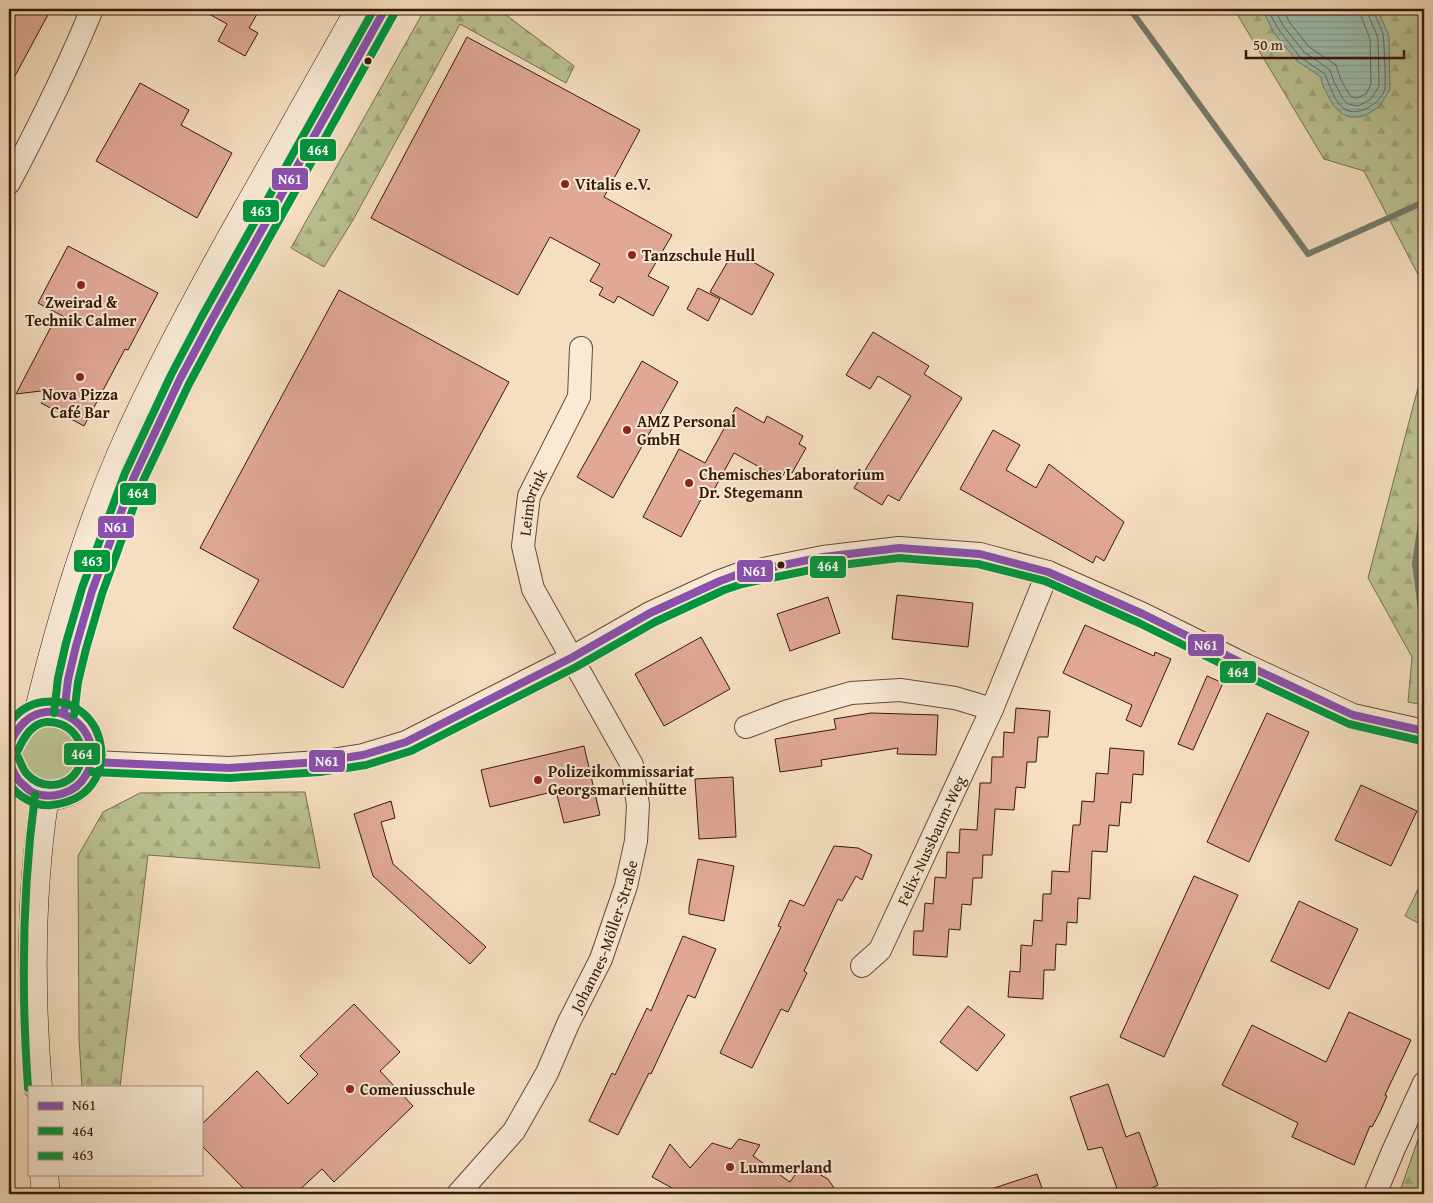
<svg xmlns="http://www.w3.org/2000/svg" width="1433" height="1203" font-family="'Gentium Book Plus',serif">
  <style>
    .grass { fill: #bbc293; stroke: #786e4c }
    .forest { fill: url(#forest-firs); stroke: #786e4c }
    .park { fill: url(#park-crowns); stroke: #786e4c }
    .water { fill: url(#water-rules); stroke: #747b6b }
    .lines { fill: none; stroke-linecap: round; stroke-linejoin: round }
    .shore { stroke: #6a6b5a; stroke-width: 1 }
    .stream { stroke: #747b6b; stroke-width: 6 }
    .building { fill: #e1a898; stroke: #361905 }
    .minor-casing { stroke: #664a34; stroke-width: 24 }
    .secondary-casing { stroke: #361905; stroke-width: 29 }
    .minor { stroke: #f9ead6; stroke-width: 22 }
    .secondary { stroke: #f9ead6; stroke-width: 28 }
    .bus-1-casing { stroke: #f9ead6; stroke-width: 11 }
    .bus-2-casing { stroke: #f9ead6; stroke-width: 11 }
    .bus-3-casing { stroke: #f9ead6; stroke-width: 11 }
    .bus-1 { stroke: #8951ae; stroke-width: 8 }
    .bus-2 { stroke: #00963e; stroke-width: 8 }
    .bus-3 { stroke: #00963e; stroke-width: 8 }
    .bus-dot { fill: #361905; stroke: #f9ead6; stroke-width: 2 }
    .poi-dot { fill: #8f2418; stroke: #f9ead6; stroke-width: 2 }
    .labels { text-anchor: middle; stroke-width: 4; stroke-linejoin: round; paint-order: stroke }
    .poi-label { font-size: 16px; font-weight: bold; fill: #361905; stroke: #f9ead6; text-anchor: start }
    .street-label { font-size: 16px; fill: #361905; stroke: #f9ead6 }
    .line-badge { stroke: #f9ead6; stroke-width: 2 }
    .badge-label { font-size: 14px; text-anchor: middle; font-weight: bold; fill: #fff }
  </style>
  <defs>
    <pattern id="forest-firs" width="22" height="20" patternUnits="userSpaceOnUse" patternTransform="scale(1.25)"><rect width="22" height="20" fill="#bbc293"/><path d="M5 1l3.5 6h-7zM16 11l3.5 6h-7z" fill="#a1a67d"/></pattern>
    <pattern id="park-crowns" width="20" height="18" patternUnits="userSpaceOnUse" patternTransform="scale(1.25)"><rect width="20" height="18" fill="#bbc293"/><path d="M2 6a3 3 0 1 1 6 0M12 15a3 3 0 1 1 6 0" fill="none" stroke="#a1a67d"/></pattern>
    <pattern id="water-rules" width="6" height="5" patternUnits="userSpaceOnUse" patternTransform="scale(1.25)"><rect width="6" height="5" fill="#9dbdaf"/><path d="M0 2.5h6" fill="none" stroke="#88a295"/></pattern>
  </defs>
  <rect width="100%" height="100%" fill="#f6dfc0"/>
  <filter id="stains"><feTurbulence type="fractalNoise" baseFrequency=".004" numOctaves="4"/><feColorMatrix values="0 0 0 0 .2 0 0 0 0 .09 0 0 0 0 .02 0 0 0 .5 -.17"/></filter>
  <radialGradient id="worn" r=".72"><stop offset=".6" stop-color="#630" stop-opacity="0"/><stop offset="1" stop-color="#630" stop-opacity=".3"/></radialGradient>
  <path class="grass" d="M22 754a28 28 0 1 1 56 0a28 28 0 1 1-56 0Z"/>
  <path class="forest" d="M425 9H498L574 66 566 83 460 24 353 220 324 267 291 248Z
    M1234 9H1424V286L1364 171 1324 159Z
    M1424 365V705L1408 702 1412 657 1368 578Z
    M305 792 320 868 148 855 120 1087H82L79 1039 78 856 103 812 140 793Z
    M1424 1127V1194H1399L1422 1128Z"/>
  <path class="park" d="M1424 877V926L1405 916Z"/>
  <path class="water" d="M1262 9H1377L1389 36 1390 90 1379 107 1366 115 1359 117H1349L1341 113 1333 105 1323 86 1321 77 1297 61 1274 33Z"/>
  <g class="lines">
    <path class="shore" d="M1267 9 1279 30 1300 57 1325 74C1334 96 1341 124 1371 106 1377 103 1384 94 1385 88 1386 85 1384 37 1383 34 1381 26 1374 17 1374 9
      M1274 9 1284 27 1304 52 1330 70 1334 82 1343 99 1348 104 1358 106 1371 99 1379 86 1378 38 1368 14 1367 9
      M1283 9 1290 23 1309 47 1336 65 1341 80 1349 94 1352 97 1357 98 1366 94 1371 84 1370 39 1361 16 1360 9"/>
    <path class="stream" d="M1130 9 1308 254 1424 202
      M1424 503 1415 563 1424 633"/>
  </g>
  <path class="building" d="M9 9H51L9 87Z
    M200 9H260L249 28 258 33 245 56 218 41 227 24Z
    M467 37 640 130 604 197 672 235 648 276 669 287 653 316 618 296 614 303 599 295 603 288 590 281 600 264 550 237 518 295 371 218Z
    M140 83 189 110 181 125 232 153 197 218 96 161Z
    M68 246 158 293 128 350 125 349 84 426 41 403 49 390 16 394 53 323 72 321 38 303Z
    M734 251 774 274 752 315 710 292Z
    M698 288 720 299 708 321 687 309Z
    M339 290 509 382 343 688 233 628 259 580 200 548Z
    M873 332 929 366 924 374 962 398 899 501 888 495 882 505 854 488 911 396 878 376 870 389 846 375Z
    M642 361 678 382 613 498 577 477Z
    M736 407 764 423 767 416 803 436 799 444 806 448 792 473 786 470 781 479 734 453 710 497 704 494 681 537 643 517 679 449 705 463Z
    M993 430 1020 445 1006 470 1036 488 1049 464 1124 522 1104 561 1096 556 1093 563 960 489Z
    M897 595 973 603 968 647 892 639Z
    M828 597 840 633 790 651 777 614Z
    M1085 625 1154 656 1155 652 1171 659 1141 727 1126 720 1132 705 1063 673Z
    M701 637 730 689 664 726 635 674Z
    M1207 676 1223 683 1193 750 1178 744Z
    M1016 708 1050 711 1048 737H1038L1036 762H1027L1025 788 1016 787 1014 810 995 809 992 855H983L982 878H973L971 905 962 904 960 930 949 929 947 957 913 955 914 931H923L925 903 933 904 935 877 946 878 947 852 959 853 960 829 977 830 980 783H991L992 757H1003L1004 732 1014 733Z
    M871 713 938 715 936 755 897 754 898 748 821 760 822 766 780 772 775 739 836 729 834 719Z
    M1267 713 1309 732 1249 862 1207 842Z
    M584 746 600 815 564 823 556 791 490 807 481 770Z
    M1110 748 1144 751 1143 775 1133 774 1131 803 1121 802 1119 826 1109 825 1107 852 1092 851 1090 899 1078 898 1077 923 1067 922 1066 945 1056 944 1055 970H1044L1043 999 1008 997 1010 971 1020 972 1021 945 1032 946 1034 920 1042 921 1043 894H1051L1052 871 1069 872 1073 825H1080L1082 801 1094 802 1096 773 1108 774Z
    M733 777 736 837 699 839 695 779Z
    M1361 785 1417 811 1391 866 1335 840Z
    M391 801 395 818 381 822 393 864 486 947 470 964 373 876 354 814Z
    M834 846 858 848 872 855 862 880 856 876 842 901 838 899 804 971 807 973 788 1012 781 1009 752 1068 720 1053 781 927 778 926 790 900 804 906Z
    M698 859 734 866 724 921 689 914V907Z
    M1194 876 1238 895 1164 1057 1120 1037Z
    M1299 901 1358 929 1329 989 1271 961Z
    M683 936 716 949 695 998 688 995 651 1074 649 1073 618 1135 589 1121 612 1073 615 1075 647 1008 651 1011Z
    M354 1004 400 1052 380 1071 413 1106 334 1182 322 1169 295 1194H249L201 1145V1125L257 1071 288 1104 318 1074 300 1056Z
    M968 1006 1005 1035 977 1071 940 1042Z
    M1349 1012 1411 1040 1385 1095 1387 1096 1380 1112 1372 1127 1370 1126 1354 1165 1292 1137 1298 1123 1222 1085 1252 1025 1326 1062Z
    M1108 1084 1126 1137 1139 1132 1158 1185 1148 1190 1149 1194H1119L1102 1147 1088 1150 1070 1097Z
    M739 1139 760 1145 753 1156 790 1182 802 1165 828 1179 838 1194H683L652 1177 670 1144 690 1168 712 1143 731 1149Z
    M1037 1174 1044 1194H986L985 1191Z"/>
  <g class="lines">
    <defs>
      <g id="minor">
        <path d="M9 183C39 126 68 68 92 9"/>
        <path d="M746 727 788 711 851 693 900 690 955 698 992 709"/>
        <path d="M92 762 229 768 319 762 363 755 406 742 571 658 650 613 720 581 739 574 823 557 899 548 980 554 1048 572 1143 614 1246 665 1353 715 1424 731"/>
        <path id="s1" d="M862 966 880 950 992 709 1048 572"/>
        <path id="s2" d="M458 1194 514 1131 547 1073 568 1024 601 959 626 886 636 841 638 805 632 765 533 589 523 546 529 496 579 397 581 348"/>
        <path d="M1375 1194 1393 1151 1424 1083"/>
      </g>
      <path id="secondary" d="M38 714C60 622 88 529 126 443 162 363 204 286 247 210 284 143 322 76 360 9
        M64 714 68 680 76 646 92 591 134 477 155 431 180 379 210 323 385 9
        M9 746C18 719 40 704 68 716 78 720 87 730 90 741 105 794 29 822 9 762
        M38 1087C30 990 30 892 45 796
        M44 1174 46 1194"/>
    </defs>
    <use href="#minor" class="minor-casing"/>
    <use href="#secondary" class="secondary-casing"/>
    <use href="#minor" class="minor"/>
    <use href="#secondary" class="secondary"/>
    <defs>
      <path id="bus-1" d="M64 714 68 680 76 646 92 591 134 477 180 379 210 323 385 9
        M9 746C16 729 27 714 46 712 79 709 104 747 86 775 76 793 51 801 32 792 28 790 24 785 20 782 15 777 12 768 9 762
        M92 762 229 768 319 762 363 755 406 742 571 658 650 613 720 581 739 574 823 557 899 548 980 554 1048 572 1143 614 1246 665 1353 715 1424 731"/>
      <path id="bus-2" d="M74 715 78 682 86 649 102 594 143 481 189 384 219 328 394 14
        M18 757C21 763 23 770 27 774 41 790 66 788 77 771 91 748 73 721 47 722 32 723 24 737 18 750
        M92 772 230 778 320 772 366 765 411 751 576 667 655 622 724 590 742 584 825 567 899 558 978 564 1045 581 1139 623 1242 674 1349 724 1422 741"/>
      <path id="bus-3" d="M54 713 58 678 66 643 82 588 125 473 171 375 201 318 374 9
        M9 724C17 712 29 704 43 702 110 693 128 798 51 805 36 807 16 796 9 783
        M28 1088C21 989 22 893 35 795"/>
    </defs>
    <use href="#bus-1" class="bus-1-casing"/>
    <use href="#bus-2" class="bus-2-casing"/>
    <use href="#bus-3" class="bus-3-casing"/>
    <use href="#bus-1" class="bus-1"/>
    <use href="#bus-2" class="bus-2"/>
    <use href="#bus-3" class="bus-3"/>
  </g>
  <g class="bus-dot">
    <circle cx="368" cy="61" r="4.5"/>
    <circle cx="781" cy="565" r="4.5"/>
  </g>
  <g class="poi-dot">
    <circle cx="565" cy="184" r="5"/>
    <circle cx="632" cy="255" r="5"/>
    <circle cx="81" cy="285" r="5"/>
    <circle cx="80" cy="377" r="5"/>
    <circle cx="627" cy="430" r="5"/>
    <circle cx="689" cy="483" r="5"/>
    <circle cx="538" cy="780" r="5"/>
    <circle cx="350" cy="1089" r="5"/>
    <circle cx="730" cy="1167" r="5"/>
  </g>
  <g class="labels">
    <g class="poi-label">
      <text x="575" y="190">Vitalis e.V.</text>
      <text x="642" y="261">Tanzschule Hull</text>
      <text x="81" y="308" text-anchor="middle">Zweirad &amp;<tspan x="81" dy="18">Technik Calmer</tspan></text>
      <text x="80" y="400" text-anchor="middle">Nova Pizza<tspan x="80" dy="18">Café Bar</tspan></text>
      <text x="637" y="427">AMZ Personal<tspan x="637" dy="18">GmbH</tspan></text>
      <text x="699" y="480">Chemisches Laboratorium<tspan x="699" dy="18">Dr. Stegemann</tspan></text>
      <text x="548" y="777">Polizeikommissariat<tspan x="548" dy="18">Georgsmarienhütte</tspan></text>
      <text x="360" y="1095">Comeniusschule</text>
      <text x="740" y="1173">Lummerland</text>
    </g>
    <g class="street-label">
      <text dy="6" stroke="none"><textPath href="#s2" startOffset="768">Leimbrink</textPath></text>
      <text dy="6" stroke="none"><textPath href="#s1" startOffset="145">Felix-Nussbaum-Weg</textPath></text>
      <text dy="6" stroke="none"><textPath href="#s2" startOffset="300">Johannes-Möller-Straße</textPath></text>
    </g>
  </g>
  <g class="line-badge">
    <rect x="299" y="138" width="38" height="24" rx="5" fill="#00963e"/>
    <rect x="271" y="167" width="38" height="24" rx="5" fill="#8951ae"/>
    <rect x="242" y="199" width="38" height="24" rx="5" fill="#00963e"/>
    <rect x="119" y="482" width="38" height="24" rx="5" fill="#00963e"/>
    <rect x="97" y="515" width="38" height="24" rx="5" fill="#8951ae"/>
    <rect x="73" y="549" width="38" height="24" rx="5" fill="#00963e"/>
    <rect x="809" y="555" width="38" height="24" rx="5" fill="#00963e"/>
    <rect x="736" y="559" width="38" height="24" rx="5" fill="#8951ae"/>
    <rect x="1187" y="633" width="38" height="24" rx="5" fill="#8951ae"/>
    <rect x="1219" y="660" width="38" height="24" rx="5" fill="#00963e"/>
    <rect x="63" y="742" width="38" height="24" rx="5" fill="#00963e"/>
    <rect x="308" y="749" width="38" height="24" rx="5" fill="#8951ae"/>
  </g>
  <g class="badge-label">
    <text x="318" y="155">464</text>
    <text x="290" y="184">N61</text>
    <text x="261" y="216">463</text>
    <text x="138" y="498">464</text>
    <text x="116" y="532">N61</text>
    <text x="92" y="566">463</text>
    <text x="828" y="571">464</text>
    <text x="755" y="576">N61</text>
    <text x="1206" y="650">N61</text>
    <text x="1238" y="677">464</text>
    <text x="82" y="759">464</text>
    <text x="327" y="766">N61</text>
  </g>
  <rect width="1433" height="1203" fill="none" stroke="#f6dfc0" stroke-width="30"/>
  <rect x="10" y="10" width="1413" height="1183" fill="none" stroke="#361905" stroke-width="2.5"/>
  <rect x="15" y="15" width="1403" height="1173" fill="none" stroke="#361905"/>
  <rect x="28" y="1086" width="175" height="90" fill="#f9ead6" stroke="#ab9682"/>
  <rect x="38" y="1102" width="25" height="8" fill="#8951ae" stroke="#ab9682"/>
  <text x="72" y="1110" font-size="15" fill="#361905">N61</text>
  <rect x="38" y="1127" width="25" height="8" fill="#00963e" stroke="#ab9682"/>
  <text x="72" y="1136" font-size="15" fill="#361905">464</text>
  <rect x="38" y="1152" width="25" height="8" fill="#00963e" stroke="#ab9682"/>
  <text x="72" y="1160" font-size="15" fill="#361905">463</text>
  <path d="M1246 50v8h158v-8" fill="none" stroke="#361905" stroke-width="2.5"/>
  <text x="1253" y="50" font-size="15" fill="#361905" stroke="#f9ead6" stroke-width="4" paint-order="stroke">50 m</text>
  <rect width="100%" height="100%" filter="url(#stains)"/>
  <rect width="100%" height="100%" fill="url(#worn)"/>
</svg>
